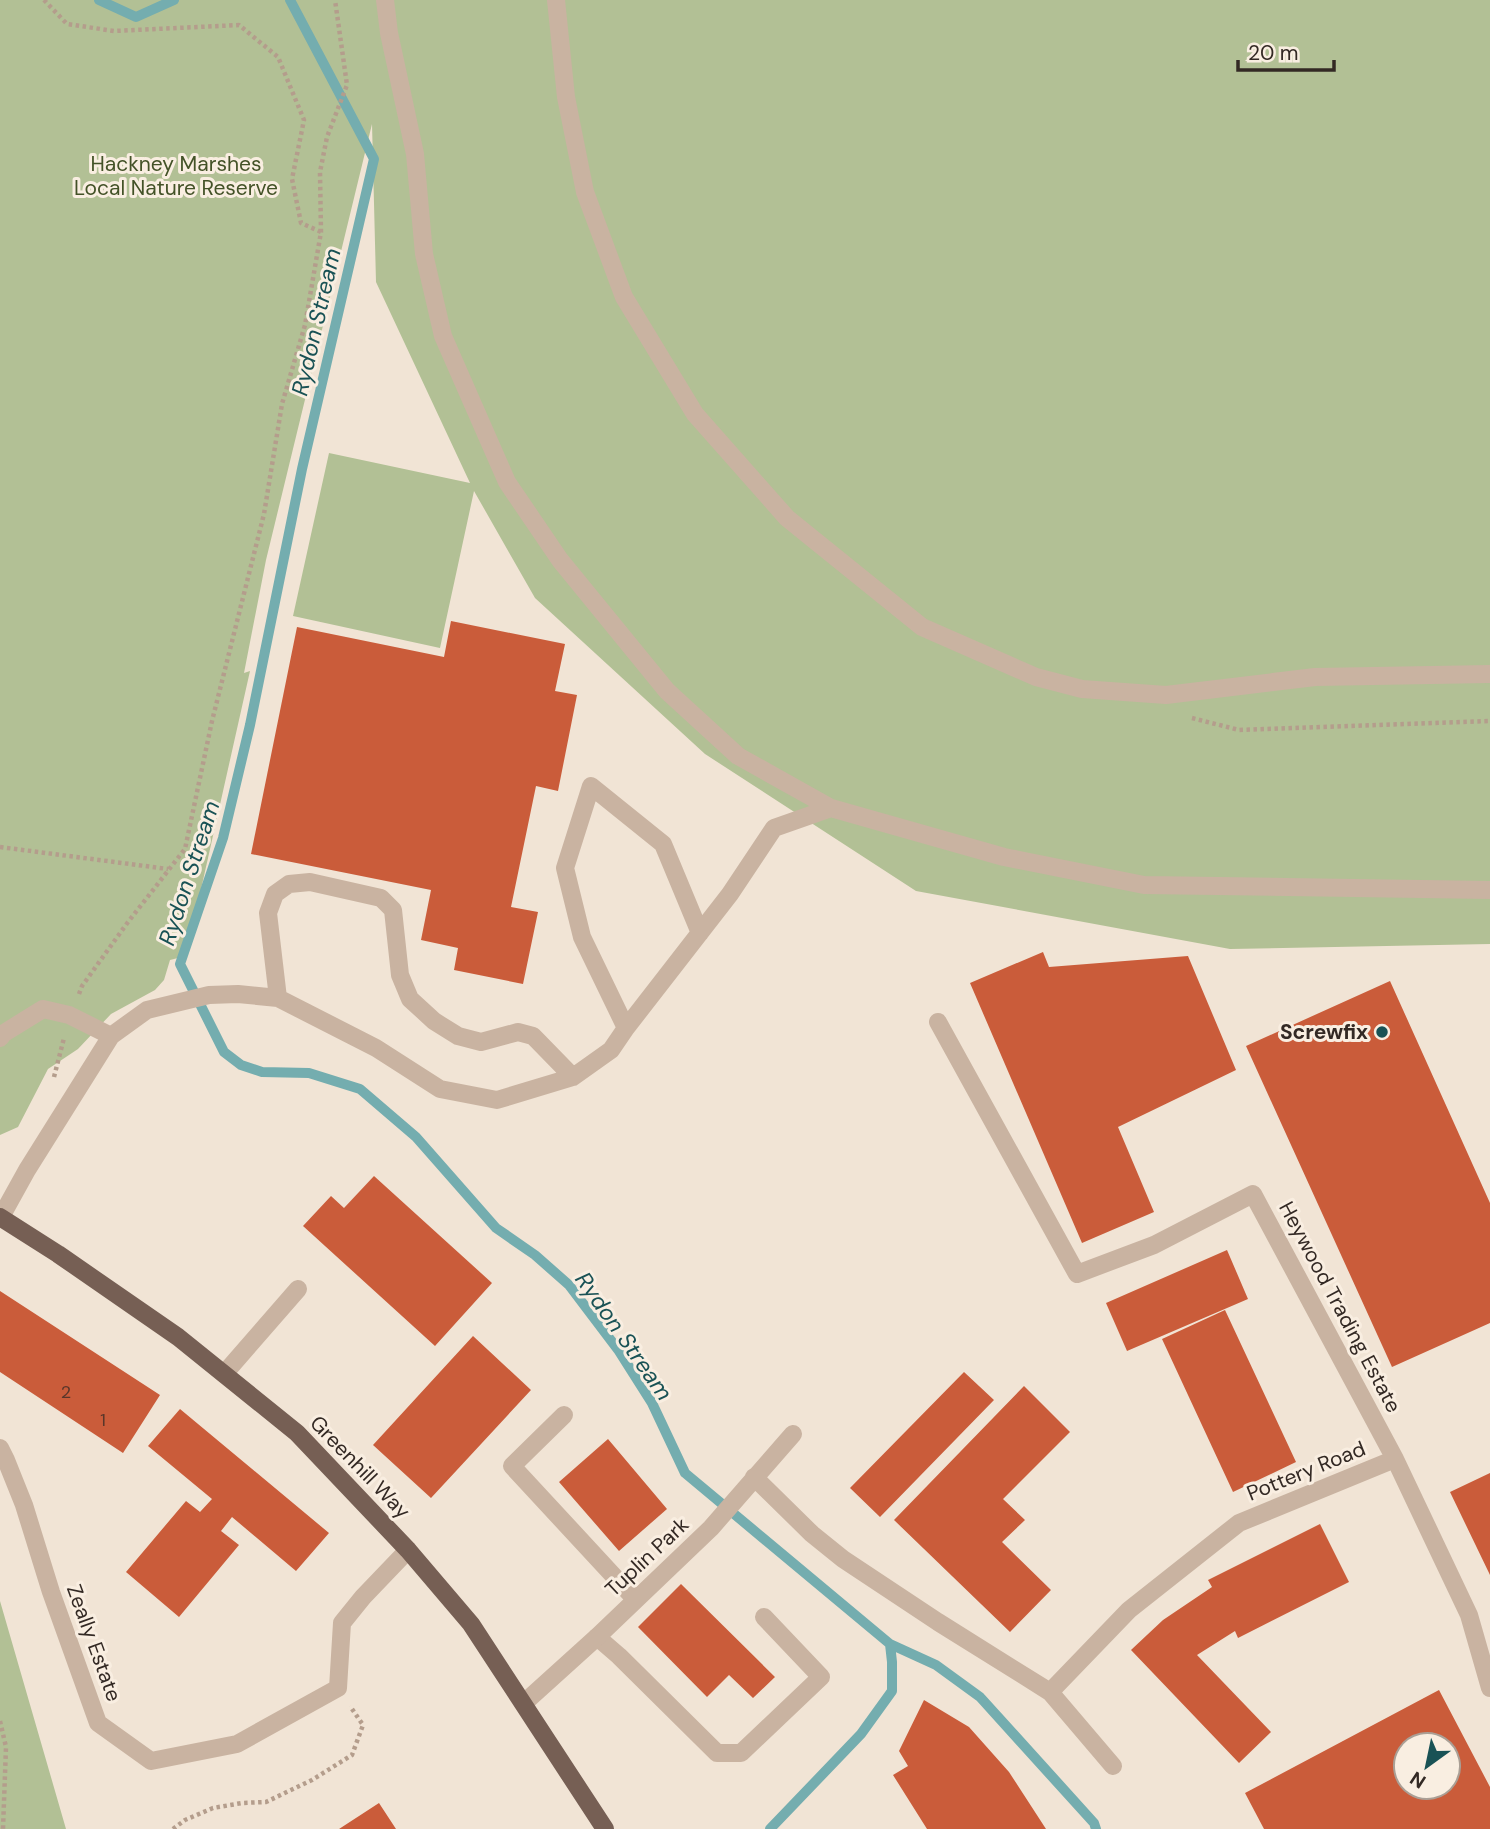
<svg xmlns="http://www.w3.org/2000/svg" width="1490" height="1829" font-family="'DM Sans',sans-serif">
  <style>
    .green { fill: #b2c095 }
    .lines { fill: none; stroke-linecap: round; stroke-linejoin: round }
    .stream { stroke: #74adaf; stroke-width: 10 }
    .building { fill: #ca5c3a; fill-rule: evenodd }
    .path { stroke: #b49d8c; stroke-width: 4.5; stroke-dasharray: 3.5 3.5; stroke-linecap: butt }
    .service { stroke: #c9b3a1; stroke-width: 18 }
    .minor { stroke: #c9b3a1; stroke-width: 18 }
    .primary { stroke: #765f54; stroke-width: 18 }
    .poi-dot { fill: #195255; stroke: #f9eee1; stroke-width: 2.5 }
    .labels { text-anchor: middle; stroke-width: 6; stroke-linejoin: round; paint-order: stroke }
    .number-label { font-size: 18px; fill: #59362a }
    .park-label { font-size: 21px; fill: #435227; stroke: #f9eee1 }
    .poi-label { font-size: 21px; font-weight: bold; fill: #332924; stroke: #f9eee1; text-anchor: end }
    .street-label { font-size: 21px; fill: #332924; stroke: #f9eee1 }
    .water-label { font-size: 23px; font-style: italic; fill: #195255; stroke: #f9eee1 }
  </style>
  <rect width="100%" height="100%" fill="#f1e4d5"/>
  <path class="green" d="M0 0H1490V944L1230 949 916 891 705 754 535 598 474 491 440 648 293 616 329 453 470 483 376 282 372 124 266 560 244 673 250 671 186 956 170 960 164 980 155 990 111 1014 78 1049 48 1069 18 1127 0 1135Z
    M0 1601 66 1829H0Z"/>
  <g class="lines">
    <path class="stream" d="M99 0 136 17 174 0
      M290 0 374 159 302 469 250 725 223 838 180 964 224 1052 241 1065 262 1072 309 1073 360 1089 416 1137 496 1228 535 1255 569 1285 619 1351 652 1403 685 1473 890 1644 892 1662V1691L861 1734 770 1829
      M890 1644 936 1665 980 1697 1094 1823 1096 1829"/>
  </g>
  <path class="building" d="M451 621 565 644 555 691 577 695 558 791 536 786 511 907 538 912 523 984 454 970 458 948 421 940 431 890 251 854 297 627 444 657Z
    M1043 952 1049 967 1188 956 1236 1070 1118 1127 1154 1212 1082 1243 970 983Z
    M1390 981 1490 1203V1323L1392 1367 1246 1046Z
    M374 1176 492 1283 435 1346 303 1226 331 1196 344 1208Z
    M1227 1250 1248 1299 1127 1351 1106 1303Z
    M0 1291 160 1395 123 1453 0 1372Z
    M1225 1310 1296 1462 1233 1492 1162 1339Z
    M473 1336 531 1390 431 1498 373 1445Z
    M964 1372 994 1400 880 1517 850 1488Z
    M1024 1386 1070 1432 1003 1499 1025 1520 1002 1542 1051 1590 1010 1632 894 1520Z
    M180 1409 329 1533 296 1571 232 1517 221 1531 239 1545 179 1617 126 1572 186 1501 200 1512 212 1499 148 1446Z
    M608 1439 667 1509 619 1551 559 1482Z
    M1490 1473V1575L1450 1492Z
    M1320 1524 1349 1582 1238 1638 1235 1631 1197 1655 1271 1732 1239 1763 1131 1650 1163 1620 1212 1587 1208 1580Z
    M681 1584 775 1677 753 1698 729 1675 707 1697 638 1627Z
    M1439 1690 1490 1787V1829H1264L1245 1793ZM1406 1745H1448V1787H1406Z
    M924 1700 969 1727 1009 1772 1046 1829H927L893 1775 908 1766 899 1751Z
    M379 1803 396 1829H339Z"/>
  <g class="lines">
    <path class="path" d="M44 0 67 24 114 31 239 25 278 57 304 120 292 179 301 223 321 232
      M1192 718 1239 730 1490 721
      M0 847 168 869
      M79 994 82 986 128 922 185 849 212 721 264 514 282 404 305 325 321 232 320 172 327 137 347 85 335 0
      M54 1077 64 1038
      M0 1721 6 1747 3 1829
      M173 1829 185 1820 213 1808 242 1803 266 1802 312 1780 352 1755 363 1725 350 1706"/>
    <path class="service" d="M385 0 389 33 415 154 424 254 443 336 507 482 560 560 667 691 738 756 831 808
      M556 0 566 97 585 192 624 297 695 414 787 518 922 627 1036 677 1082 689 1166 695 1315 677 1490 674
      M278 998 268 913 275 894 289 884 310 882 381 898 393 910 400 975 410 999 434 1021 458 1036 481 1042 518 1032 533 1036 573 1077
      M626 1028 582 937 565 868 591 786 663 844 700 933
      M0 1038 4 1033 43 1009 69 1015 111 1036
      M1 1217 27 1170 111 1036 147 1010 209 995 238 994 278 998 376 1048 440 1089 497 1100 573 1077 611 1050 626 1028 730 894 774 828 831 808 1004 857 1144 885 1490 890
      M224 1374 298 1289
      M564 1415 512 1466 635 1599
      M597 1637 619 1656 717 1753H741L821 1677 764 1617"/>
    <path class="minor" d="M938 1022 1077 1274 1154 1245 1253 1194 1395 1459
      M0 1448 6 1460 24 1505 51 1592 98 1723 151 1761 237 1744 338 1688 342 1623 363 1597 408 1550
      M754 1477 812 1534 843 1559 938 1622 1050 1692 1113 1766
      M1050 1692 1129 1610 1239 1523 1395 1459 1469 1615 1490 1688
      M524 1703 597 1637 711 1528 793 1434"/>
    <path class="primary" d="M0 1217 58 1254 178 1337 297 1433 408 1550 471 1624 605 1829"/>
  </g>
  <circle class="poi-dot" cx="1382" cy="1032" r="7"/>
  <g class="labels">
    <g class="number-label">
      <text x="66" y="1398">2</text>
      <text x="103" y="1426">1</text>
    </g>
    <g class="park-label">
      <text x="176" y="171">Hackney Marshes<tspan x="176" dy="24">Local Nature Reserve</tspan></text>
    </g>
    <g class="poi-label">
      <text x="1368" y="1039">Screwfix</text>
    </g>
    <g class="street-label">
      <text transform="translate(1340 1307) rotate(62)" y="7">Heywood Trading Estate</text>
      <text transform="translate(360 1467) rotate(46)" y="7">Greenhill Way</text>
      <text transform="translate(1306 1471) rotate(-22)" y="7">Pottery Road</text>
      <text transform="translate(647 1557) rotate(-43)" y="7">Tuplin Park</text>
      <text transform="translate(94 1643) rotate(70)" y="7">Zeally Estate</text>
    </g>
    <g class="water-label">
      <text transform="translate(316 322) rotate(-77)" y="8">Rydon Stream</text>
      <text transform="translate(189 873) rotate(-72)" y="8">Rydon Stream</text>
      <text transform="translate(624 1336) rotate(55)" y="8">Rydon Stream</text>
    </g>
  </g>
  <g transform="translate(1427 1766) rotate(213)"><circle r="33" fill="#f9eee1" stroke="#aa9f95" stroke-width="2"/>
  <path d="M0-5L12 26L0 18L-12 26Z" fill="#195255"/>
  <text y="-10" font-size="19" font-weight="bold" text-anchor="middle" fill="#332924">N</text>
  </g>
  <path d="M1238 60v10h96v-10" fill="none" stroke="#332924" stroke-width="3.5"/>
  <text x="1248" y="60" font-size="21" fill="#332924" stroke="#f9eee1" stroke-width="5" paint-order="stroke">20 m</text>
</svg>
